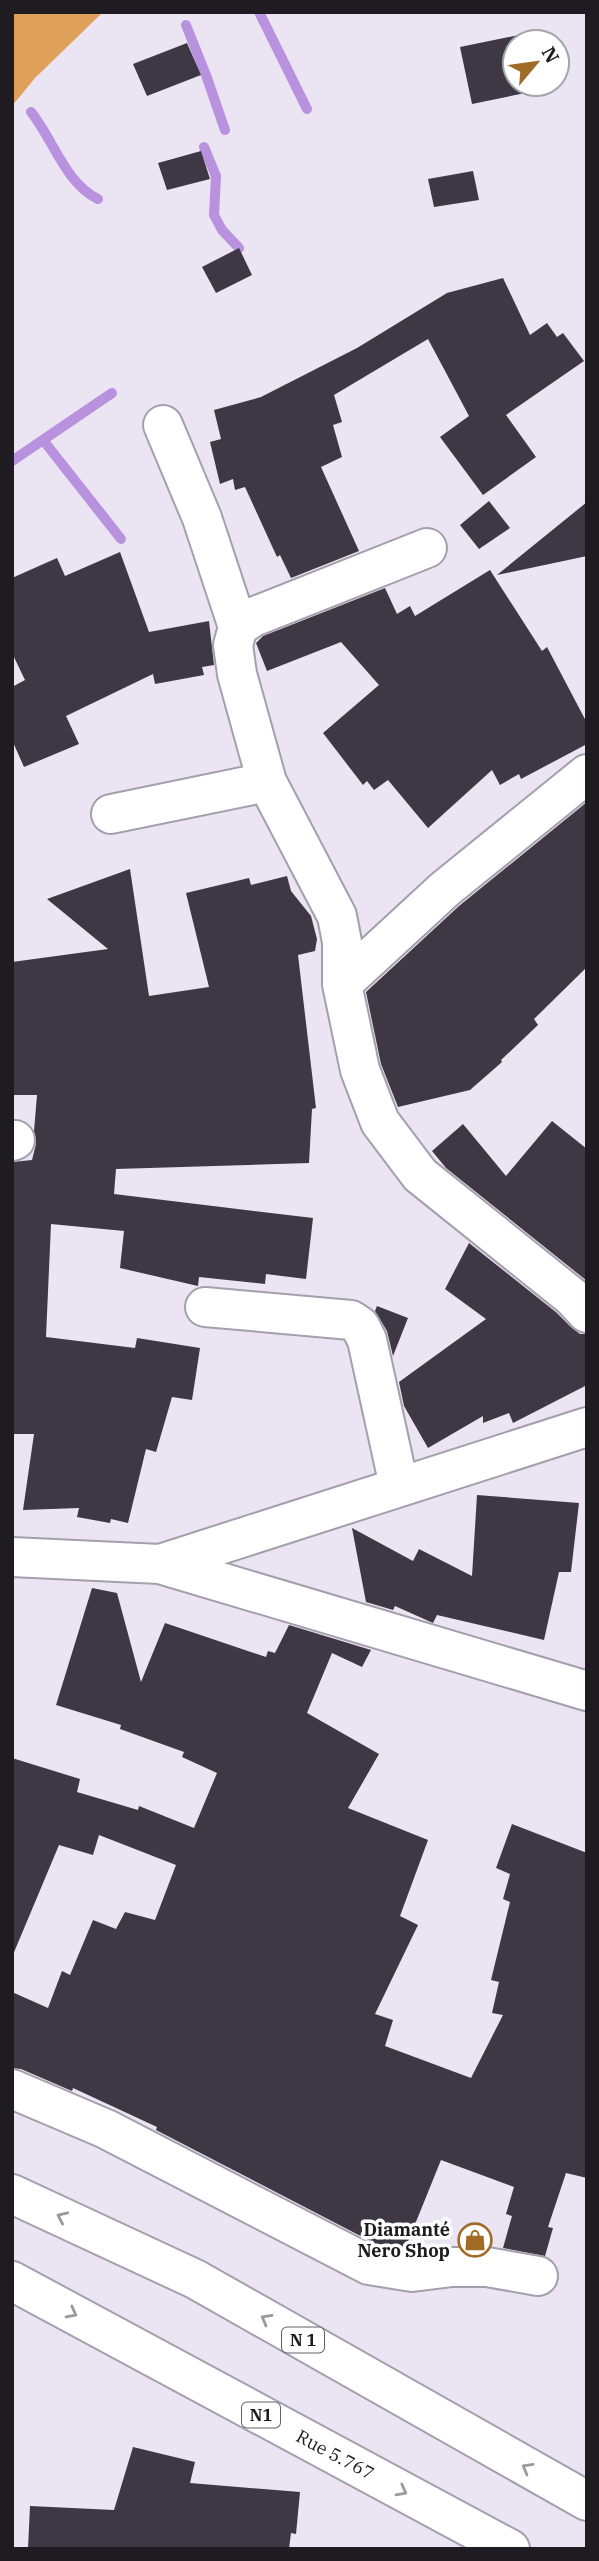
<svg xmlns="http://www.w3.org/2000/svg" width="599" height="2561" font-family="'IBM Plex Serif',serif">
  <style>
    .forest { fill: #dfa15a }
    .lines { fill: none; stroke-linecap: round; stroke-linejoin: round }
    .stream { stroke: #b892de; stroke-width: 10 }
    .building { fill: #3e3844 }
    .street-casing { stroke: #a59eac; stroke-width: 42 }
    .secondary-casing { stroke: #a59eac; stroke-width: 42 }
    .highway-casing { stroke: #a59eac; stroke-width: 42 }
    .street { stroke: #fff; stroke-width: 38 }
    .secondary { stroke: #fff; stroke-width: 38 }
    .highway { stroke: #fff; stroke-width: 38 }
    .oneway { stroke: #9a999b }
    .labels { text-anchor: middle; stroke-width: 7; stroke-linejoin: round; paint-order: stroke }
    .shield { fill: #fff; stroke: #626064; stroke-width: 2 }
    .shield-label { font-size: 16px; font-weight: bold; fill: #1f1c21 }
    .poi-label { font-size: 18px; font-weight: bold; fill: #1f1c21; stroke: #fff; text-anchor: end }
    .street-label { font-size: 18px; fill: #1f1c21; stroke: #fff }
  </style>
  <rect width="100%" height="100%" fill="#ebe4f3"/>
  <path class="forest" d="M12 12H103L35 78 12 106Z"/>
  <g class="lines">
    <path class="stream" d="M259 12 307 109
      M186 25 206 75 225 130
      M31 112C53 139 65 183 98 199
      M204 147 216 176 214 215 222 230 239 248
      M43 440 121 539
      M12 461 112 393"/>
  </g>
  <path class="building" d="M524 34 526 42H515V84H533L535 91 472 104 460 47Z
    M187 43 201 75 147 96 133 64Z
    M201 151 210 179 167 190 158 163Z
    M473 171 479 200 434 207 428 179Z
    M239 248 252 275 216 293 202 267Z
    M503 278 530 335 547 323 557 337 563 333 584 361 506 415 536 457 483 495 440 437 469 416 428 339 334 395 342 422 333 425 342 457 321 467 359 551 291 578 280 555 277 557 245 487 235 490 233 479 220 484 210 442 221 439 214 410 261 397 357 348 447 293Z
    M489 501 510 528 479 549 460 525Z
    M587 502V556L497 575Z
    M120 552 149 632 209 621 214 665 202 667 204 675 155 684 153 674 66 716 79 744 24 767 12 740V687L25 680 12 653V578L57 558 65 576Z
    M490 570 542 651 547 647 587 723V744L521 779 519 774 500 785 492 770 428 828 388 780 374 790 367 781 363 785 323 733 379 685 341 642 267 671 256 643 263 636 385 588 397 614 410 606 415 616Z
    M587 802V967L534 1019 538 1025 501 1060 502 1062 470 1090 398 1107 381 1064 366 992 459 906Z
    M130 869 149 996 209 987 186 893 249 878 251 885 287 876 291 891 311 916 317 939 315 951 298 955 316 1108 312 1109 309 1163 116 1169 114 1194 313 1218 306 1279 266 1274 265 1284 199 1277 198 1286 120 1268 124 1231 51 1224 46 1337 135 1348 137 1338 200 1348 192 1400 172 1397 156 1452 146 1449 128 1523 111 1519 110 1523 77 1517 79 1508 23 1510 34 1434H12V1162L32 1160 36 1144 34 1131 37 1095H12V962L108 949 47 899Z
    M552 1121 587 1149V1281L446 1168 432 1151 463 1124 506 1176Z
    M469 1243 557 1313 572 1328 580 1334H587V1385L513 1423 509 1413 483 1423V1416L428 1448 404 1406 399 1382 486 1319 445 1289Z
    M377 1306 408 1318 393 1356 387 1331 375 1311Z
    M477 1495 579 1503 571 1572H559L544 1640 437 1615 433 1623 395 1606 393 1610 366 1602 352 1528 413 1561 419 1549 472 1576Z
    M92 1588 117 1593 141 1682 165 1623 266 1657 268 1651 275 1653 289 1625 371 1650 362 1667 332 1653 307 1713 379 1754 348 1808 428 1840 400 1916 418 1925 375 2014 393 2020 385 2046 471 2078 503 2015 492 2013 499 1982 491 1980 510 1902 503 1899 510 1874 496 1868 512 1824 587 1853V2178L566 2173 548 2227 553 2228 545 2256 503 2248 512 2216 506 2214 514 2187 441 2160 405 2249 376 2244 156 2130 157 2127 73 2088 72 2091 21 2069 12 2068V1992L48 2008 62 1971 70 1975 93 1920 116 1929 125 1912 155 1920 176 1865 99 1835 93 1855 59 1845 12 1957V1758L80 1779 77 1792 138 1810 139 1806 194 1828 217 1773 182 1757 184 1752 120 1729 121 1725 56 1705Z
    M133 2447 195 2462 190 2483 300 2492 296 2534 291 2533 289 2549H28L30 2506 114 2510Z"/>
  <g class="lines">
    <defs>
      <path id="street" d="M163 425 202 518 238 627
        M427 548 253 617 238 627 233 645 237 674 267 782 337 916 342 942V984L360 1070 380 1122 420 1175 572 1297 587 1313
        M111 814 267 782
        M342 984 445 889 587 774
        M12 1141 15 1140
        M205 1307 351 1320 360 1326 367 1340 399 1486
        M160 1564 587 1691
        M12 2089 106 2129 369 2265 412 2272 452 2267H487L538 2276"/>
      <path id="secondary" d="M12 1557 160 1564 587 1427"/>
      <path id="highway" d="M12 2194 195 2279 587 2501
        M12 2281 510 2549"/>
    </defs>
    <use href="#street" class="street-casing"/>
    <use href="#secondary" class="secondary-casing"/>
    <use href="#highway" class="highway-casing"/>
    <use href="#street" class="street"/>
    <use href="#secondary" class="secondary"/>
    <use href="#highway" class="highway"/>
  </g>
  <defs><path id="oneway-chevron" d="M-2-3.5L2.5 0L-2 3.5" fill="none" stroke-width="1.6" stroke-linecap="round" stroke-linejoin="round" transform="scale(1.75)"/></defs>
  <g class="oneway">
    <use href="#oneway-chevron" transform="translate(62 2217) rotate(-155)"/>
    <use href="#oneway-chevron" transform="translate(72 2313) rotate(28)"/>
    <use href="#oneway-chevron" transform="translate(266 2319) rotate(-150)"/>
    <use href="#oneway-chevron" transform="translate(527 2468) rotate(-150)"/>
    <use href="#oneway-chevron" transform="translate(402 2491) rotate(28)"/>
  </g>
  <defs>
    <symbol id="shop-ring" viewBox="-11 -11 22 22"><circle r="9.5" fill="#fff" stroke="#a16a25" stroke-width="1.5"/><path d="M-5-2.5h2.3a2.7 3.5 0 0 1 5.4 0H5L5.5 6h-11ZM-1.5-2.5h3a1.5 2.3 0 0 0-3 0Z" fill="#a16a25"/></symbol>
  </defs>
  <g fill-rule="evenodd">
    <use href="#shop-ring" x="456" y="2221" width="38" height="38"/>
  </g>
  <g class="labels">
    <g class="shield">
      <rect x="282" y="2327.5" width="42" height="25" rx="5"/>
      <rect x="242" y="2402.5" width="38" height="25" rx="5"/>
    </g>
    <g class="shield-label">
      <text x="303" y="2346">N 1</text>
      <text x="261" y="2421">N1</text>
    </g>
    <g class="poi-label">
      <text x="450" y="2236">Diamanté<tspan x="450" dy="21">Nero Shop</tspan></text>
    </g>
    <g class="street-label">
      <text transform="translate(335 2455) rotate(28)" y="6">Rue 5.767</text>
    </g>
  </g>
  <rect width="599" height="2561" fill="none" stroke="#1f1c21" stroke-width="28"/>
  <g transform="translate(536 63) rotate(61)"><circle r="33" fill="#ffffff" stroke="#a5a4a6" stroke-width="2"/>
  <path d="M0-5L12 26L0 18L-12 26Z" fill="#a16a25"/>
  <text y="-10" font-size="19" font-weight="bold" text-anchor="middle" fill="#1f1c21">N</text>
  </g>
</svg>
